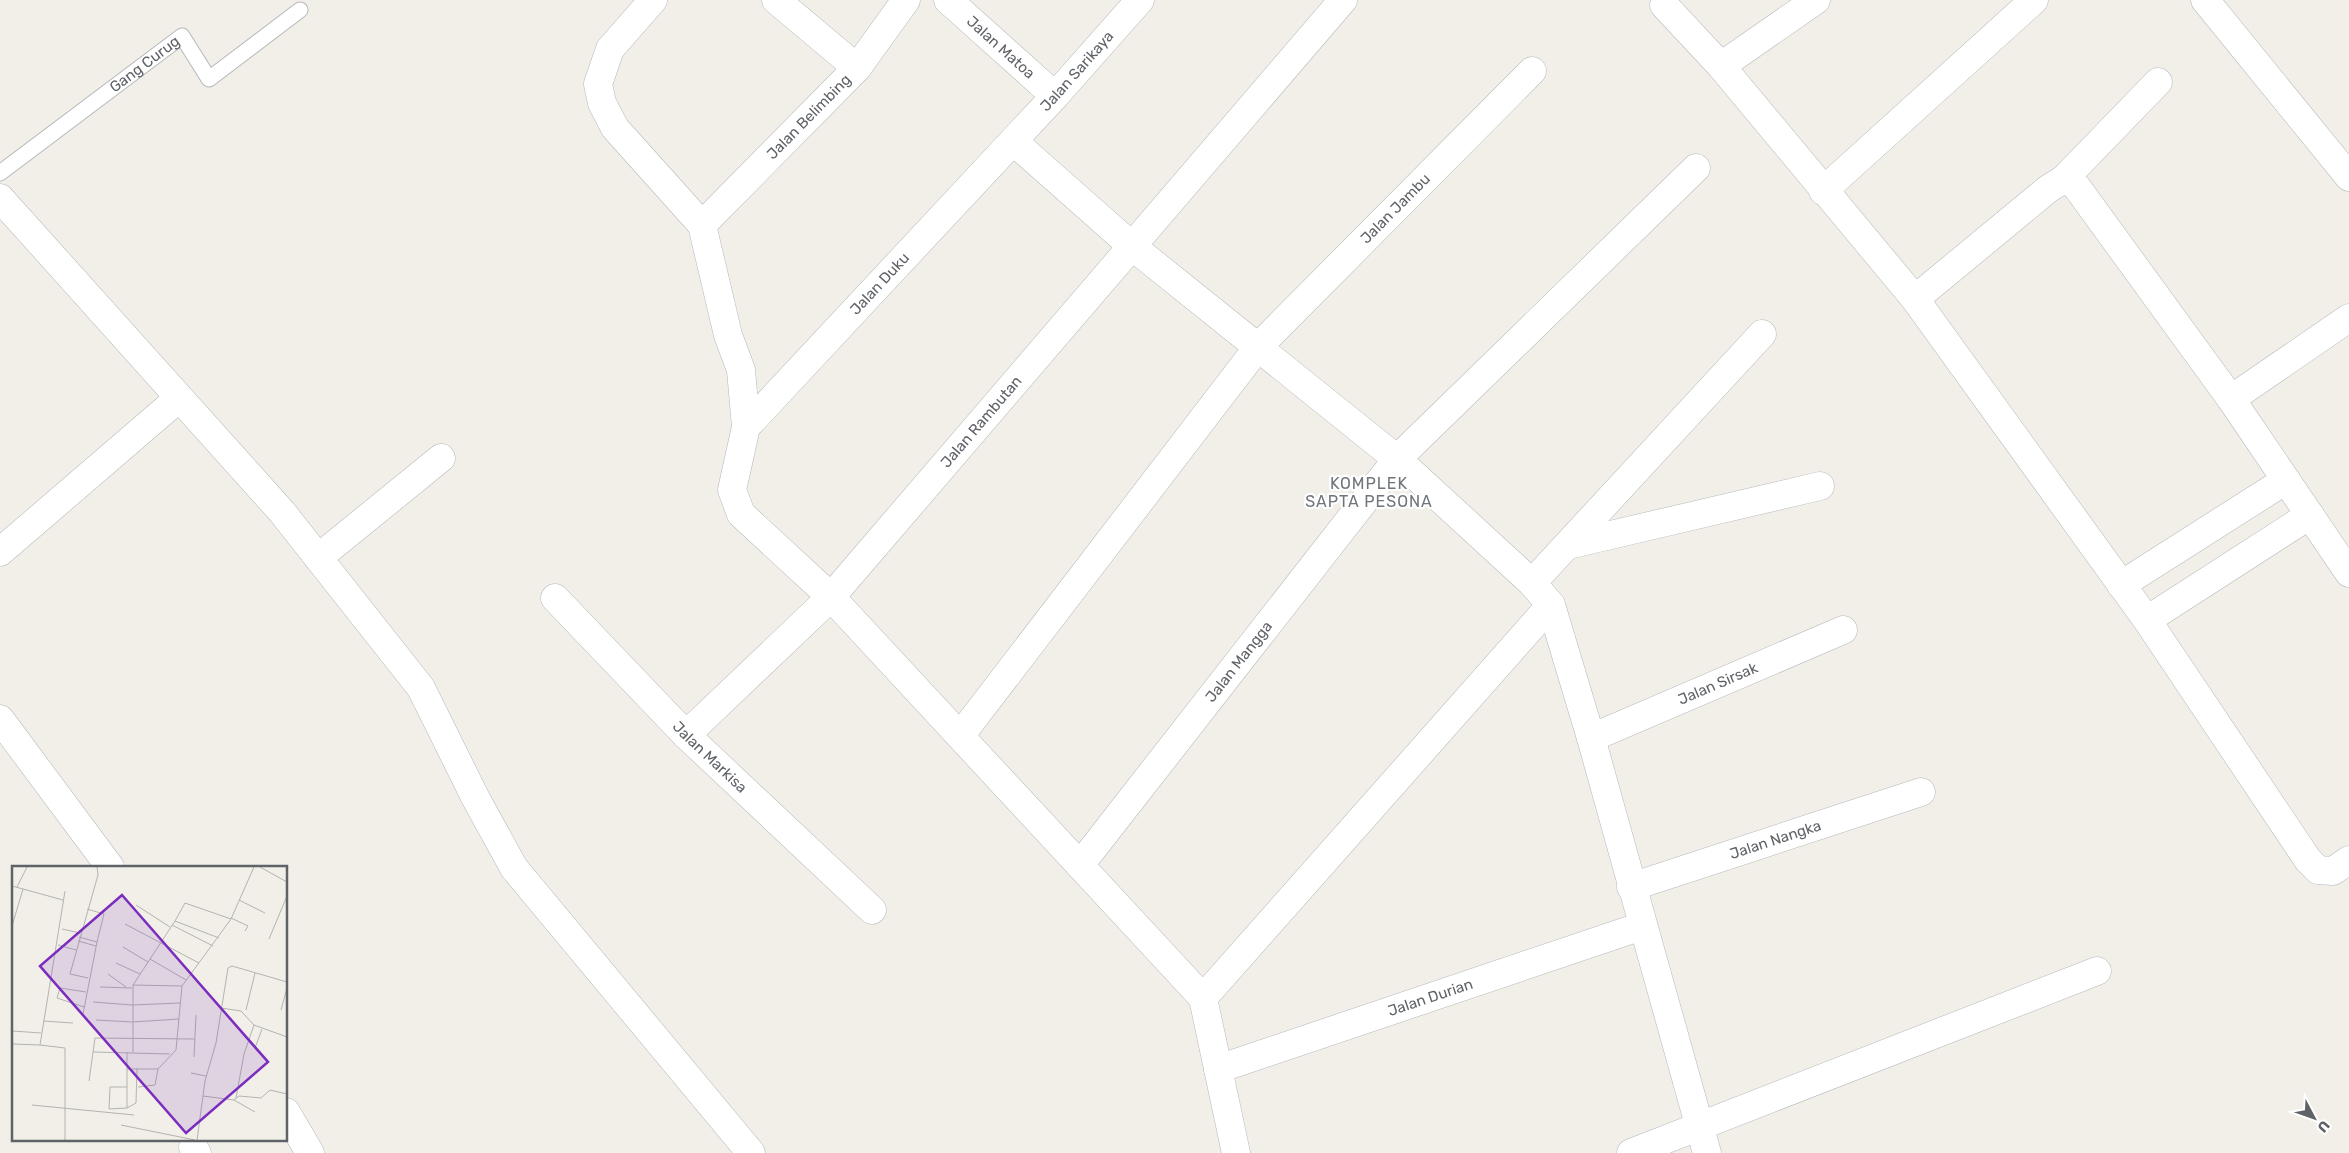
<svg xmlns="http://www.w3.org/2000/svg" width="2349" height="1153" font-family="Rubik,sans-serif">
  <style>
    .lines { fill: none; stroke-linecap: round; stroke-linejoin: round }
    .lane-casing { stroke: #b5b8bc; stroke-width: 17 }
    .street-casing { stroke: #b5b8bc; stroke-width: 29 }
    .lane { stroke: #fff; stroke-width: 15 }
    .street { stroke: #fff; stroke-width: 28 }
    .labels { text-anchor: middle; stroke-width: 4.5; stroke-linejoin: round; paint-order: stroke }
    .street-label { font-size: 15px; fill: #5f6368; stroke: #fff }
    .neighbourhood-label { font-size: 16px; letter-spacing: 1px; fill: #70757a; stroke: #fff }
    .inset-road { fill: none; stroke: #b3b3b1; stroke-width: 1 }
    .view { fill: #7b2cbf; fill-opacity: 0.15; stroke: #7b2cbf; stroke-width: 2.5 }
    .inset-edge { fill: none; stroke: #5f6368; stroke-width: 2.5 }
  </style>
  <rect width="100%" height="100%" fill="#f1efe8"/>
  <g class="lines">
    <defs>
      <g id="lane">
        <path id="s1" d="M0 173 182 36 209 79 300 10"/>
      </g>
      <g id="street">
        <path d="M653 0 610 49 598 84 602 103 615 128 702 225 728 335 741 370 746 427 732 490 741 514 831 597 1203 998 1236 1153"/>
        <path d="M776 0 857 68"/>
        <path id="s2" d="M948 0 1055 96"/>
        <path d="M2205 0 2349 177"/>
        <path d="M1664 5 1721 66 1915 299 2147 620 2310 515"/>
        <path d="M1721 66 1816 0"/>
        <path d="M1013 141 1133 247 1397 459 1532 583 1551 605 1591 738 1707 1153"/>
        <path d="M2064 179 2158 82"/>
        <path d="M1823 191 2034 0"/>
        <path d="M0 198 282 512 421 688 475 797 514 868 751 1153"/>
        <path id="s3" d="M702 225 857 68 906 0"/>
        <path d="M1915 299 2048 189 2064 179 2076 186 2231 399 2349 573"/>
        <path d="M2231 399 2349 318"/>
        <path id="s4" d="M746 427 1055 96 1140 0"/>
        <path d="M1568 545 1820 486"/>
        <path d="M0 552 179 398"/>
        <path d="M318 558 441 458"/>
        <path d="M1532 583 1762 334"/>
        <path d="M2121 585 2286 480"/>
        <path id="s5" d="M555 598 686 735 872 910"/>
        <path d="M2147 620 2308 860 2318 870 2333 871 2349 860"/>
        <path d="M0 719 110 867"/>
        <path id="s6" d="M686 735 831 597 1343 0"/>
        <path id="s7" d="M960 736 1258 347 1532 71"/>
        <path id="s8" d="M1591 738 1843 630"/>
        <path id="s9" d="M1080 865 1397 459 1696 168"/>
        <path id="s10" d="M1631 887 1921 792"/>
        <path d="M1203 998 1551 605"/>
        <path id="s11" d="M1218 1069 1642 926"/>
        <path d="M286 1112 310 1153"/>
        <path d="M193 1147 197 1153"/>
        <path d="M1631 1153 2097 971"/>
      </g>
    </defs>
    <use href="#lane" class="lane-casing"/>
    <use href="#street" class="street-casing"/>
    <use href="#lane" class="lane"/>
    <use href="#street" class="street"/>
  </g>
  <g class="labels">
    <g class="street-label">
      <text dy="5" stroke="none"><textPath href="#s2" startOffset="71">Jalan Matoa</textPath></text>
      <text dy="5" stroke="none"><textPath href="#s1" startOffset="181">Gang Curug</textPath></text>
      <text dy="5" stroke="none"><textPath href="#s4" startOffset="486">Jalan Sarikaya</textPath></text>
      <text dy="5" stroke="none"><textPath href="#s3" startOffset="152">Jalan Belimbing</textPath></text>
      <text dy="5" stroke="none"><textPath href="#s7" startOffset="685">Jalan Jambu</textPath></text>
      <text dy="5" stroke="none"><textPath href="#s4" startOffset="196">Jalan Duku</textPath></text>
      <text dy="5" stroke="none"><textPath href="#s6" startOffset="431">Jalan Rambutan</textPath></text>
      <text dy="5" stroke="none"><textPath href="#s9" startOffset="258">Jalan Mangga</textPath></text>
      <text dy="5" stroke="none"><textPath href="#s8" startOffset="138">Jalan Sirsak</textPath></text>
      <text dy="5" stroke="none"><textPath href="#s5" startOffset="222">Jalan Markisa</textPath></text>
      <text dy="5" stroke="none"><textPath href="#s10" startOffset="152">Jalan Nangka</textPath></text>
      <text dy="5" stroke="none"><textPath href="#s11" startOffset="224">Jalan Durian</textPath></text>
    </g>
    <g class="neighbourhood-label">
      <text x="1369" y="489">KOMPLEK<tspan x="1369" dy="18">SAPTA PESONA</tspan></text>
    </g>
  </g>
  <g transform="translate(12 866)">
    <rect width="275" height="275" fill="#f1efe8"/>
    <path class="inset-road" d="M248 1 275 16M0 20 51 34M5 21 15 1M227 34 253 47M124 39 158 61M75 43 92 48 85 76M219 52 236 60 233 65M163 55 173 37 219 53M113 58 187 97M160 59 201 80M0 60 11 23M50 63 68 67M67 71 85 76 71 148M257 73 275 30M66 75 84 80M46 79 64 84M111 81 136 96M138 93 174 114M104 97 128 108M96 108 114 121M76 112 58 108 86 9 85 1M121 119 170 120M88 121 120 122M81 136 120 139 168 137M72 141 45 132 48 122 74 126M209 142 229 145 242 159 275 171M234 144 243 107M269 144 275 122M84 154 120 156 167 153M31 155 61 157M1 165 29 167M0 178 28 179M243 182 250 163M81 186 158 188M121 186V119L163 55 207 72M182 191 184 149M115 203H146M179 207 194 210M77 215 83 172 183 173M115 221H98L97 243 115 242 124 237 125 202M126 221 143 219 146 203 164 184 170 120 219 53 242 1M191 230 222 234 243 246M224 232 232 188 242 159M222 234 227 230 249 232 258 224 275 228M20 239 122 249M115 242V186M109 259 183 274M53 274V182L28 179 53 25M185 274 193 215 204 177 216 102 220 100 275 116"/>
    <path class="view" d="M110 29 256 196 174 267 28 100Z"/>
    <rect width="275" height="275" class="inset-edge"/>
  </g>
  <g transform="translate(2314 1118) rotate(131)" stroke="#ffffff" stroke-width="4" paint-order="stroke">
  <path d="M0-4L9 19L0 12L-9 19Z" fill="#5f6368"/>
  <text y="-8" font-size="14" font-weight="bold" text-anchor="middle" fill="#5f6368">U</text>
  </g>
</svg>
